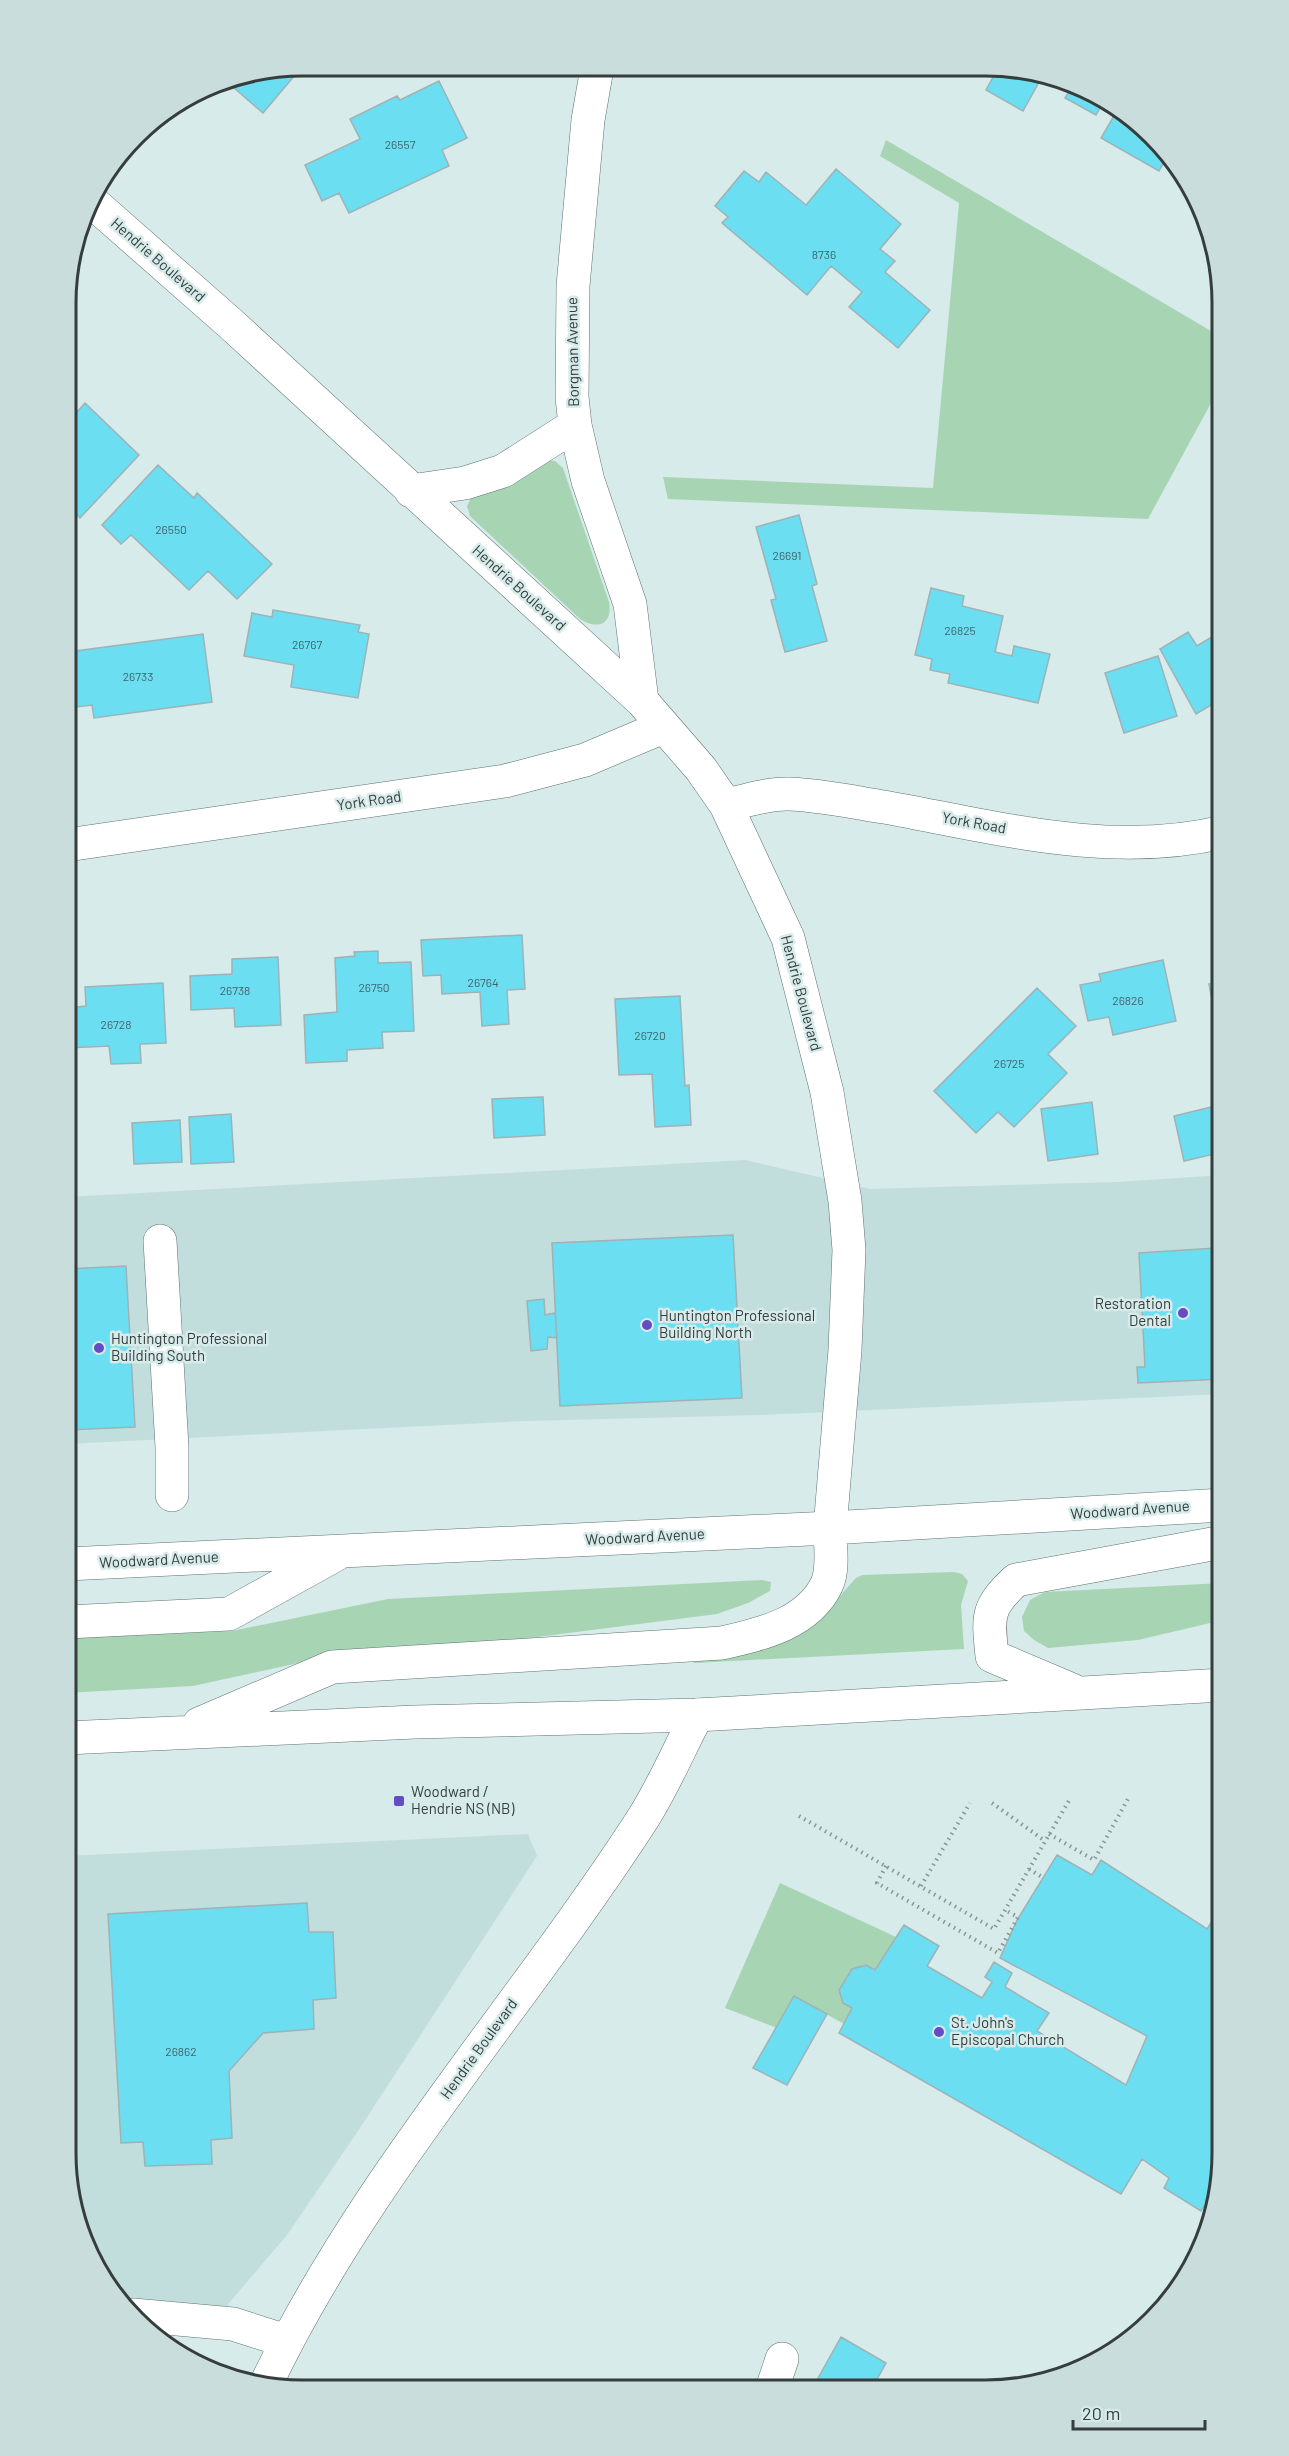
<svg xmlns="http://www.w3.org/2000/svg" width="1289" height="2456" font-family="Barlow,sans-serif">
  <style>
    .built { fill: #c1dedc }
    .green { fill: #a7d5b4 }
    .building { fill: #6bdef2; stroke: #9fb2b6; stroke-width: 1.5 }
    .lines { fill: none; stroke-linecap: round; stroke-linejoin: round }
    .minor-casing { stroke: #5f7271; stroke-width: 34 }
    .major-casing { stroke: #5f7271; stroke-width: 34 }
    .path { stroke: #889696; stroke-width: 4; stroke-dasharray: 1.5 4.5; stroke-linecap: butt }
    .minor { stroke: #fff; stroke-width: 33 }
    .major { stroke: #fff; stroke-width: 33 }
    .poi-dot { fill: #644cc5; stroke: #d6ebea; stroke-width: 2 }
    .labels { text-anchor: middle; stroke-width: 5; stroke-linejoin: round; paint-order: stroke }
    .number-label { font-size: 12px; fill: #42656a }
    .street-label { font-size: 15px; fill: #353d3d; stroke: #d6ebea }
    .poi-label { font-size: 15px; fill: #353d3d; stroke: #d6ebea; text-anchor: start }
    .rim { fill: none; stroke: #353d3d; stroke-width: 3 }
  </style>
  <rect width="100%" height="100%" fill="#d6ebea"/>
  <path class="built" d="M745 1160 870 1189 1117 1182 1223 1175V1394L761 1415 525 1421 67 1444V1197Z
    M528 1834 537 1856 360 2128 287 2235 229 2303 213 2332 142 2325 106 2284 79 2228 66 2152V1856Z"/>
  <path class="green" d="M886 140 1223 338V381L1148 519 668 499 663 477 933 488 959 203 880 156Z
    M548 460 555 461 563 468 609 602C613 625 597 630 580 619L470 516 467 506 472 496Z
    M954 1572 962 1574 968 1581 961 1605 964 1649 694 1663 691 1657 822 1616 856 1578 862 1575Z
    M762 1580 771 1582 770 1591 748 1603 717 1614 452 1648 335 1655 193 1686 66 1693 67 1638 232 1631 388 1599Z
    M1223 1583V1620L1138 1640 1048 1648 1034 1640 1024 1631 1022 1617 1030 1600 1045 1592Z
    M780 1883 896 1937 875 1970 866 1965 852 1969 839 1990 843 2003 852 2008 844 2024 794 1996 777 2028 725 2008Z"/>
  <path class="building" d="M288 69 295 75 263 113 226 81Z
    M997 70 1031 71 1043 75 1023 111 986 90Z
    M439 81 467 138 442 150 449 166 349 213 339 193 322 201 305 165 360 139 350 119 397 96 400 100Z
    M1073 85 1090 90 1142 125 1168 155 1159 171 1101 138 1118 109 1104 101 1096 115 1065 98Z
    M836 169 901 224 880 249 895 261 885 272 930 310 898 348 849 307 862 292 831 266 807 295 722 223 728 217 715 206 744 171 759 182 766 172 806 205Z
    M85 403 139 455 80 518 68 506V422Z
    M158 465 194 498 197 493 272 564 237 599 208 571 189 590 131 535 121 544 102 525Z
    M799 515 817 584 812 586 827 641 785 652 771 600 776 599 756 527Z
    M931 588 964 596 962 606 1003 616 995 652 1012 656 1014 646 1050 654 1038 703 948 683 950 674 930 670 932 659 915 655Z
    M273 610 360 625 358 632 369 634 358 698 291 687 294 665 244 656 252 613 272 617Z
    M1223 630V698L1196 714 1160 649 1188 632 1197 646Z
    M203 634 212 702 94 718 92 705 68 708V652Z
    M1158 656 1177 716 1124 733 1105 673Z
    M522 935 525 989 507 990 509 1024 482 1026 480 992 442 994 441 975 423 976 421 940Z
    M378 951V963L411 962 414 1031 382 1032 383 1048 347 1050V1061L306 1063 304 1015 337 1012 335 958 355 956 354 952Z
    M278 957 281 1025 235 1027 234 1008 191 1010 190 976 232 974V959Z
    M1163 960 1176 1021 1113 1035 1109 1017 1088 1021 1080 985 1101 981 1099 974Z
    M1223 982V1056H1222L1209 984Z
    M163 983 166 1043 140 1044 141 1063 111 1064 109 1046 67 1048V1008L86 1006 85 987Z
    M1037 988 1076 1026 1048 1054 1067 1073 1014 1127 998 1112 976 1133 934 1091Z
    M680 996 685 1086 689 1085 691 1125 655 1127 652 1074 619 1075 615 999Z
    M543 1097 545 1135 494 1138 492 1099Z
    M1092 1102 1098 1154 1048 1161 1041 1109Z
    M1220 1105 1223 1117V1152L1184 1161 1174 1116Z
    M231 1114 234 1162 191 1164 189 1117Z
    M180 1120 182 1162 134 1164 132 1123Z
    M733 1235 742 1398 560 1406 552 1243Z
    M1216 1248 1219 1289H1223V1337L1218 1338 1223 1379 1138 1383 1137 1367H1145L1139 1253Z
    M126 1266 135 1427 67 1430V1269Z
    M544 1299 545 1315 555 1313 557 1338 548 1337 547 1349 531 1351 527 1301Z
    M1057 1855 1092 1875 1101 1860 1207 1929 1223 1905 1222 2168 1219 2182 1201 2211 1164 2188 1169 2178 1142 2159 1121 2194 839 2033 852 2008 843 2003 839 1990 852 1969 866 1965 875 1970 904 1925 939 1946 927 1966 982 1998 992 1982 985 1977 994 1962 1012 1973 1005 1987 1049 2013 1037 2031 1126 2085 1147 2036 1000 1958 1017 1920Z
    M307 1903 309 1932H333L336 1998 313 2000 314 2029 263 2033 229 2071 232 2138 211 2140 212 2164 145 2166 143 2142 121 2143 108 1914Z
    M794 1996 827 2014 787 2085 753 2068Z
    M841 2337 886 2363 871 2390 812 2389Z"/>
  <g class="lines">
    <defs>
      <path id="minor" d="M597 68 588 120 573 286 572 397 575 425 588 481 630 604 642 701
        M90 200 231 324 642 701 701 769 726 805 788 938 827 1092 845 1201 849 1250 845 1350 830 1528
        M411 491 465 483 503 471 575 425
        M726 805C746 801 769 793 789 794 820 795 853 802 884 807 995 827 1110 859 1223 832
        M67 845 505 781 585 760 663 727
        M160 1241 172 1447V1495
        M133 2315 233 2324 286 2341
        M265 2386C362 2182 517 2012 640 1823 662 1790 678 1751 697 1715
        M772 2389 782 2359"/>
      <path id="major" d="M67 1564 830 1528 1223 1505
        M67 1622 229 1614 337 1554
        M1072 1690 992 1656C988 1616 986 1608 1016 1580L1223 1542
        M199 1724 332 1667 722 1643C761 1634 808 1624 827 1584 834 1568 830 1545 830 1528
        M66 1738 415 1722 697 1715 1223 1685"/>
    </defs>
    <use href="#minor" class="minor-casing"/>
    <use href="#major" class="major-casing"/>
    <path class="path" d="M992 1803 1045 1841
      M799 1816 994 1929 1070 1799
      M1049 1834 1094 1860 1129 1797
      M886 1866 877 1883 998 1953 1018 1917 1005 1910
      M1029 1869 1042 1877
      M921 1886 970 1803"/>
    <use href="#minor" class="minor"/>
    <use href="#major" class="major"/>
  </g>
  <g class="poi-dot">
    <circle cx="1183" cy="1313" r="6"/>
    <circle cx="647" cy="1325" r="6"/>
    <circle cx="99" cy="1348" r="6"/>
    <rect x="393" y="1795" width="12" height="12" rx="3"/>
    <circle cx="939" cy="2032" r="6"/>
  </g>
  <g class="labels">
    <g class="number-label">
      <text x="400" y="149">26557</text>
      <text x="824" y="259">8736</text>
      <text x="171" y="534">26550</text>
      <text x="787" y="560">26691</text>
      <text x="960" y="635">26825</text>
      <text x="307" y="649">26767</text>
      <text x="138" y="681">26733</text>
      <text x="483" y="987">26764</text>
      <text x="374" y="992">26750</text>
      <text x="235" y="995">26738</text>
      <text x="1128" y="1005">26826</text>
      <text x="116" y="1029">26728</text>
      <text x="650" y="1040">26720</text>
      <text x="1009" y="1068">26725</text>
      <text x="181" y="2056">26862</text>
    </g>
    <g class="street-label">
      <text transform="translate(158 260) rotate(41)" y="5">Hendrie Boulevard</text>
      <text transform="translate(573 352) rotate(-91)" y="5">Borgman Avenue</text>
      <text transform="translate(519 588) rotate(42)" y="5">Hendrie Boulevard</text>
      <text transform="translate(369 801) rotate(-8)" y="5">York Road</text>
      <text transform="translate(974 823) rotate(10)" y="5">York Road</text>
      <text transform="translate(801 993) rotate(75)" y="5">Hendrie Boulevard</text>
      <text transform="translate(1130 1510) rotate(-4)" y="5">Woodward Avenue</text>
      <text transform="translate(645 1537) rotate(-3)" y="5">Woodward Avenue</text>
      <text transform="translate(159 1560) rotate(-3)" y="5">Woodward Avenue</text>
      <text transform="translate(479 2049) rotate(-54)" y="5">Hendrie Boulevard</text>
    </g>
    <g class="poi-label">
      <text x="1171" y="1309" text-anchor="end">Restoration<tspan x="1171" dy="17">Dental</tspan></text>
      <text x="659" y="1321">Huntington Professional<tspan x="659" dy="17">Building North</tspan></text>
      <text x="111" y="1344">Huntington Professional<tspan x="111" dy="17">Building South</tspan></text>
      <text x="411" y="1797">Woodward /<tspan x="411" dy="17">Hendrie NS (NB)</tspan></text>
      <text x="951" y="2028">St. John's<tspan x="951" dy="17">Episcopal Church</tspan></text>
    </g>
  </g>
  <path d="M0 0H1289V2456H0ZM303 76H985A227 227 0 0 1 1212 303V2153A227 227 0 0 1 985 2380H303A227 227 0 0 1 76 2153V303A227 227 0 0 1 303 76Z" fill="#c9dddc" fill-rule="evenodd"/>
  <path class="rim" d="M303 76H985A227 227 0 0 1 1212 303V2153A227 227 0 0 1 985 2380H303A227 227 0 0 1 76 2153V303A227 227 0 0 1 303 76Z"/>
  <path d="M1073 2420v9h132v-9" fill="none" stroke="#353d3d" stroke-width="3"/>
  <text x="1082" y="2420" font-size="18" fill="#353d3d" stroke="#d6ebea" stroke-width="4.5" paint-order="stroke">20 m</text>
</svg>
